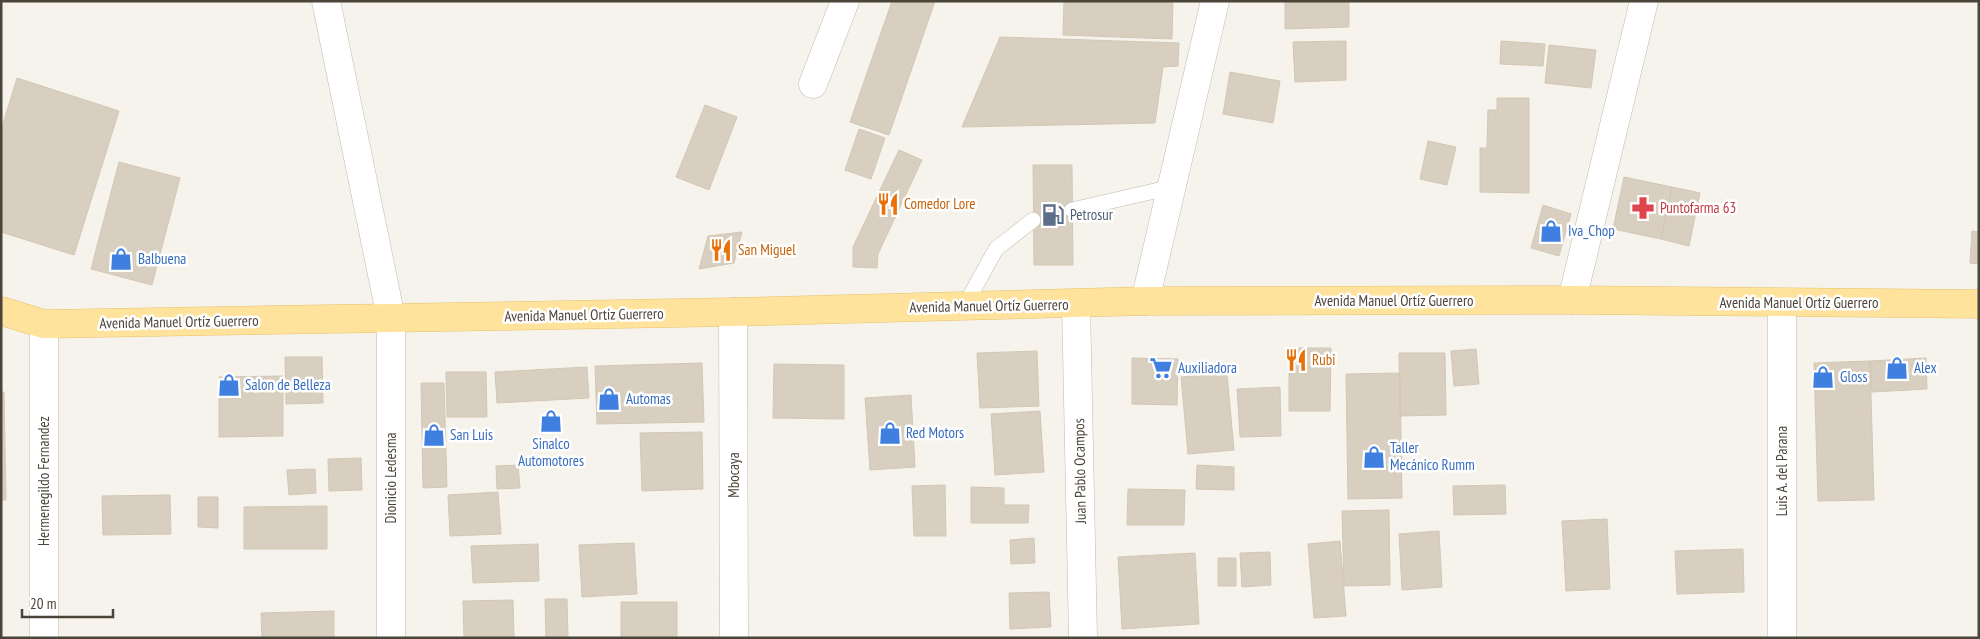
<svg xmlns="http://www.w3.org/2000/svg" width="1980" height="639" font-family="'PT Sans Narrow',sans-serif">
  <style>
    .building { fill: #d8cfc1; stroke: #d3c7b4 }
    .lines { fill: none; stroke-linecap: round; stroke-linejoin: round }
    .service-casing { stroke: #c2bbae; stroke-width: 16 }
    .minor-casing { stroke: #c2bbae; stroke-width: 29 }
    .tertiary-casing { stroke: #c2bbae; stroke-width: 29 }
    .primary-casing { stroke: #e6c16a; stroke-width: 29 }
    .service { stroke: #fff; stroke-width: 15 }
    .minor { stroke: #fff; stroke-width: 28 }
    .tertiary { stroke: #fff; stroke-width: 28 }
    .primary { stroke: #ffe39c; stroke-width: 28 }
    .labels { text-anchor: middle; stroke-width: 5; stroke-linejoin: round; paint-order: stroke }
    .food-label { font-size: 15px; fill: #c56008; stroke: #fff; text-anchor: start }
    .health-label { font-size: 15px; fill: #be3a42; stroke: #fff; text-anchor: start }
    .service-label { font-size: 15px; fill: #4e5e75; stroke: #fff; text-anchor: start }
    .shop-label { font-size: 15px; fill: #366cbe; stroke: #fff; text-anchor: start }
    .street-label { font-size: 15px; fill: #4b4439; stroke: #fff }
  </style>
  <rect width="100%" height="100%" fill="#f6f3ec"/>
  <path class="building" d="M892 1H935L889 135 850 122Z
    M1064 1H1173L1172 39 1063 35Z
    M1285 1H1349V27L1285 29Z
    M1000 37 1179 43 1178 66 1163 67 1155 123 962 127Z
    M1346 41V80L1295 82 1293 42Z
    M1501 41 1545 44 1543 66 1500 64Z
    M1549 45 1596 50 1591 88 1545 83Z
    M1230 72 1280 81 1273 123 1223 114Z
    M17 78 119 111 74 255 1 232V130Z
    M1497 98H1529V193L1480 192V148H1487L1488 110H1497Z
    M705 105 737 117 709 190 676 177Z
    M859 129 885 138 871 179 845 170Z
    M1428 141 1456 147 1447 185 1420 179Z
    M899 150 922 160 878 254 877 268 853 267V247Z
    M119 162 180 178 152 285 91 269Z
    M1033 165H1072L1073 265H1034Z
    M1624 177 1672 187 1661 239 1613 229Z
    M1672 187 1700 193 1689 246 1661 239Z
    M1543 205 1571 214 1559 256 1531 248Z
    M1972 231 1979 232V264L1970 263Z
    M742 232 734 263 699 269 708 236Z
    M1289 348H1331L1330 411H1289Z
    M1476 349 1479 384 1454 386 1451 351Z
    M1037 351 1039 406 980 408 977 353Z
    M1399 353H1445L1446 415 1400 416Z
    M285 357H322L323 403 286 404Z
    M1132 358 1178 359 1177 405 1132 404Z
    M1926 358 1927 389 1872 392 1870 361Z
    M1870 361 1874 500 1818 501 1814 363Z
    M702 363 704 422 597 424 595 366Z
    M774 364 844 365V419L773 418Z
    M587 367 589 398 497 403 495 372Z
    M446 372H486L487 417H447Z
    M1400 373 1402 498 1348 499 1346 374Z
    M1227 374 1234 450 1188 454 1181 377Z
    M283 376V436L219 437V377Z
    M421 383H444L447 487 423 488Z
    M1280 387 1281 436 1240 437 1237 389Z
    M1 392H4L6 500H1Z
    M911 395 915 467 870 470 865 398Z
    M1040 411 1044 472 995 475 991 414Z
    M702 432 703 489 642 491 640 433Z
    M361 458 362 490 329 491 328 459Z
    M518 465 520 488 497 489 496 466Z
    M1197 465 1234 467V490L1196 489Z
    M315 469 316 493 289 495 287 470Z
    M945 485 946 536H914L912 486Z
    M1505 485 1506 514 1454 515 1453 486Z
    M971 487 1004 488V505H1029L1028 523H971Z
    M1128 489 1185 490 1184 525H1127Z
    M498 492 501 534 450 536 448 495Z
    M170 495 171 534 103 535 102 496Z
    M198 497H218V528L198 527Z
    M327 506V549H244V507Z
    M1389 510 1390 585 1344 586 1342 511Z
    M1607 519 1610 589 1566 591 1562 521Z
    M1439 531 1442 587 1402 590 1399 534Z
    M1034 538 1035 563 1011 564 1010 540Z
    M1340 541 1346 616 1314 618 1308 544Z
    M634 543 637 594 582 597 579 545Z
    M538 544 539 581 473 583 471 546Z
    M1743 549 1744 592 1677 594 1675 551Z
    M1270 552 1271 585 1242 587 1240 553Z
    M1195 553 1199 624 1122 629 1118 557Z
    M1218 558H1236V586H1218Z
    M1049 592 1051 627 1010 629 1009 593Z
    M545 599H567L568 638H546Z
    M513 600 514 638H464L463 601Z
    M621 602H677V638H621Z
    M334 611V638H262L261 613Z"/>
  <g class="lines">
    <defs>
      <path id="service" d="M1072 210 1172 187
        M964 307 996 249 1033 220"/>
      <path id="minor" d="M326 1 391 318V638
        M813 84 845 1
        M1572 300 1644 1
        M1145 301 1215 1
        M733 312 734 638
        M1782 638V303"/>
      <path id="tertiary" d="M1076 304 1083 638
        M44 324V638"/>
      <path id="primary" d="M1 311 44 324 733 312 1145 301 1572 300 1979 304"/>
    </defs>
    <use href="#service" class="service-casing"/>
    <use href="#minor" class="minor-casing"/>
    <use href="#tertiary" class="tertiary-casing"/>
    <use href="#primary" class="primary-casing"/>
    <use href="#service" class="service"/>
    <use href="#minor" class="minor"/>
    <use href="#tertiary" class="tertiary"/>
    <use href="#primary" class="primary"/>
  </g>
  <defs>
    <symbol id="restaurant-bare" viewBox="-9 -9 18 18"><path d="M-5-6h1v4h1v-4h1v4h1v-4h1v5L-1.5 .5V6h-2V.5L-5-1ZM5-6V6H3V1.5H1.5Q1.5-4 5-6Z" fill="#e8710a" stroke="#fff" stroke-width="2.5" paint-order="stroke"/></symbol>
    <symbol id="pharmacy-bare" viewBox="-9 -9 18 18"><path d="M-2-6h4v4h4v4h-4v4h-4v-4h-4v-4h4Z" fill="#e0444e" stroke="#fff" stroke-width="2.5" paint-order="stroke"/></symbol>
    <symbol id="fuel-bare" viewBox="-9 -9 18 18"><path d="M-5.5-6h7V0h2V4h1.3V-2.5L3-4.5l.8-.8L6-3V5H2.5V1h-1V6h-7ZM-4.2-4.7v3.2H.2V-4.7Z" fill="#5c6f8a" stroke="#fff" stroke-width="2.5" paint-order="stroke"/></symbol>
    <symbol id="shop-bare" viewBox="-9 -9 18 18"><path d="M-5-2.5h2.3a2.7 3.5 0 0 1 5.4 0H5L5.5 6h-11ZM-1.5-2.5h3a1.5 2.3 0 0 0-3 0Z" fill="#3f7fe0" stroke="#fff" stroke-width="2.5" paint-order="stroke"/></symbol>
    <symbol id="supermarket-bare" viewBox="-9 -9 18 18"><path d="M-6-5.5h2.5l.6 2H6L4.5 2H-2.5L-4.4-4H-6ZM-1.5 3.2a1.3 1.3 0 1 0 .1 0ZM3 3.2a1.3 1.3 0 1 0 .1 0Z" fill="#3f7fe0" stroke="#fff" stroke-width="2.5" paint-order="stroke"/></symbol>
  </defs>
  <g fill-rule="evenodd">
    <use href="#restaurant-bare" x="872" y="188" width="32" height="32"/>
    <use href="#pharmacy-bare" x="1627" y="192" width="32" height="32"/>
    <use href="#fuel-bare" x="1037" y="199" width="32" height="32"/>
    <use href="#shop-bare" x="1535" y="215" width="32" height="32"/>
    <use href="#restaurant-bare" x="705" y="234" width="32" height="32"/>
    <use href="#shop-bare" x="105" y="243" width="32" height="32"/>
    <use href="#restaurant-bare" x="1280" y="344" width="32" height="32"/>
    <use href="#supermarket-bare" x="1145" y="352" width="32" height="32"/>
    <use href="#shop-bare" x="1881" y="352" width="32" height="32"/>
    <use href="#shop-bare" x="1807" y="361" width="32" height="32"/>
    <use href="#shop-bare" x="213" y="369" width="32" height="32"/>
    <use href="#shop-bare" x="593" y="383" width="32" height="32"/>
    <use href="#shop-bare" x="535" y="405" width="32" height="32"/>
    <use href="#shop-bare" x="874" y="417" width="32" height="32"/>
    <use href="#shop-bare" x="418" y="419" width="32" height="32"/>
    <use href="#shop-bare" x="1358" y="441" width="32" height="32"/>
  </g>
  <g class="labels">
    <g class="food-label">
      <text x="904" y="209">Comedor Lore</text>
      <text x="738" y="255">San Miguel</text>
      <text x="1312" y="365">Rubi</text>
    </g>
    <g class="health-label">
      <text x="1660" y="213">Puntofarma 63</text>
    </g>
    <g class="service-label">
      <text x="1070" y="220">Petrosur</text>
    </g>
    <g class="shop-label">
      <text x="1568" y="236">Iva_Chop</text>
      <text x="138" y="264">Balbuena</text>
      <text x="1178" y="373">Auxiliadora</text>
      <text x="1914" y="373">Alex</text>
      <text x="1840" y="382">Gloss</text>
      <text x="245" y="390">Salon de Belleza</text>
      <text x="626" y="404">Automas</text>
      <text x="906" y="438">Red Motors</text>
      <text x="450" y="440">San Luis</text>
      <text x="551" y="449" text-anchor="middle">Sinalco<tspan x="551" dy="17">Automotores</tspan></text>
      <text x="1390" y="453">Taller<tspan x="1390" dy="17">Mecánico Rumm</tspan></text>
    </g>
    <g class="street-label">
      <text x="1394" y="306">Avenida Manuel Ortíz Guerrero</text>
      <text x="1799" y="308">Avenida Manuel Ortíz Guerrero</text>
      <text transform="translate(989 306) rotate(-1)" y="5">Avenida Manuel Ortíz Guerrero</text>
      <text transform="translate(584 315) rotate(-1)" y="5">Avenida Manuel Ortíz Guerrero</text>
      <text transform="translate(179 322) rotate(-1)" y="5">Avenida Manuel Ortíz Guerrero</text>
      <text transform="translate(1080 471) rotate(-91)" y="5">Juan Pablo Ocampos</text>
      <text transform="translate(1782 471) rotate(-90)" y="5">Luis A. del Parana</text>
      <text transform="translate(734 475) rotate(-90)" y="5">Mbocaya</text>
      <text transform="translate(391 478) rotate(-90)" y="5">Dionicio Ledesma</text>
      <text transform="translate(44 481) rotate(-90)" y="5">Hermenegildo Fernandez</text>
    </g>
  </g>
  <rect width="1980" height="639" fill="none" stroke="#4b4439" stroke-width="5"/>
  <path d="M22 609v8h91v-8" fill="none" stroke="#4b4439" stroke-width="2.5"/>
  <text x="30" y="609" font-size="15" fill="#4b4439" stroke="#ffffff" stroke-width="4" paint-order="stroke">20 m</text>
</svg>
